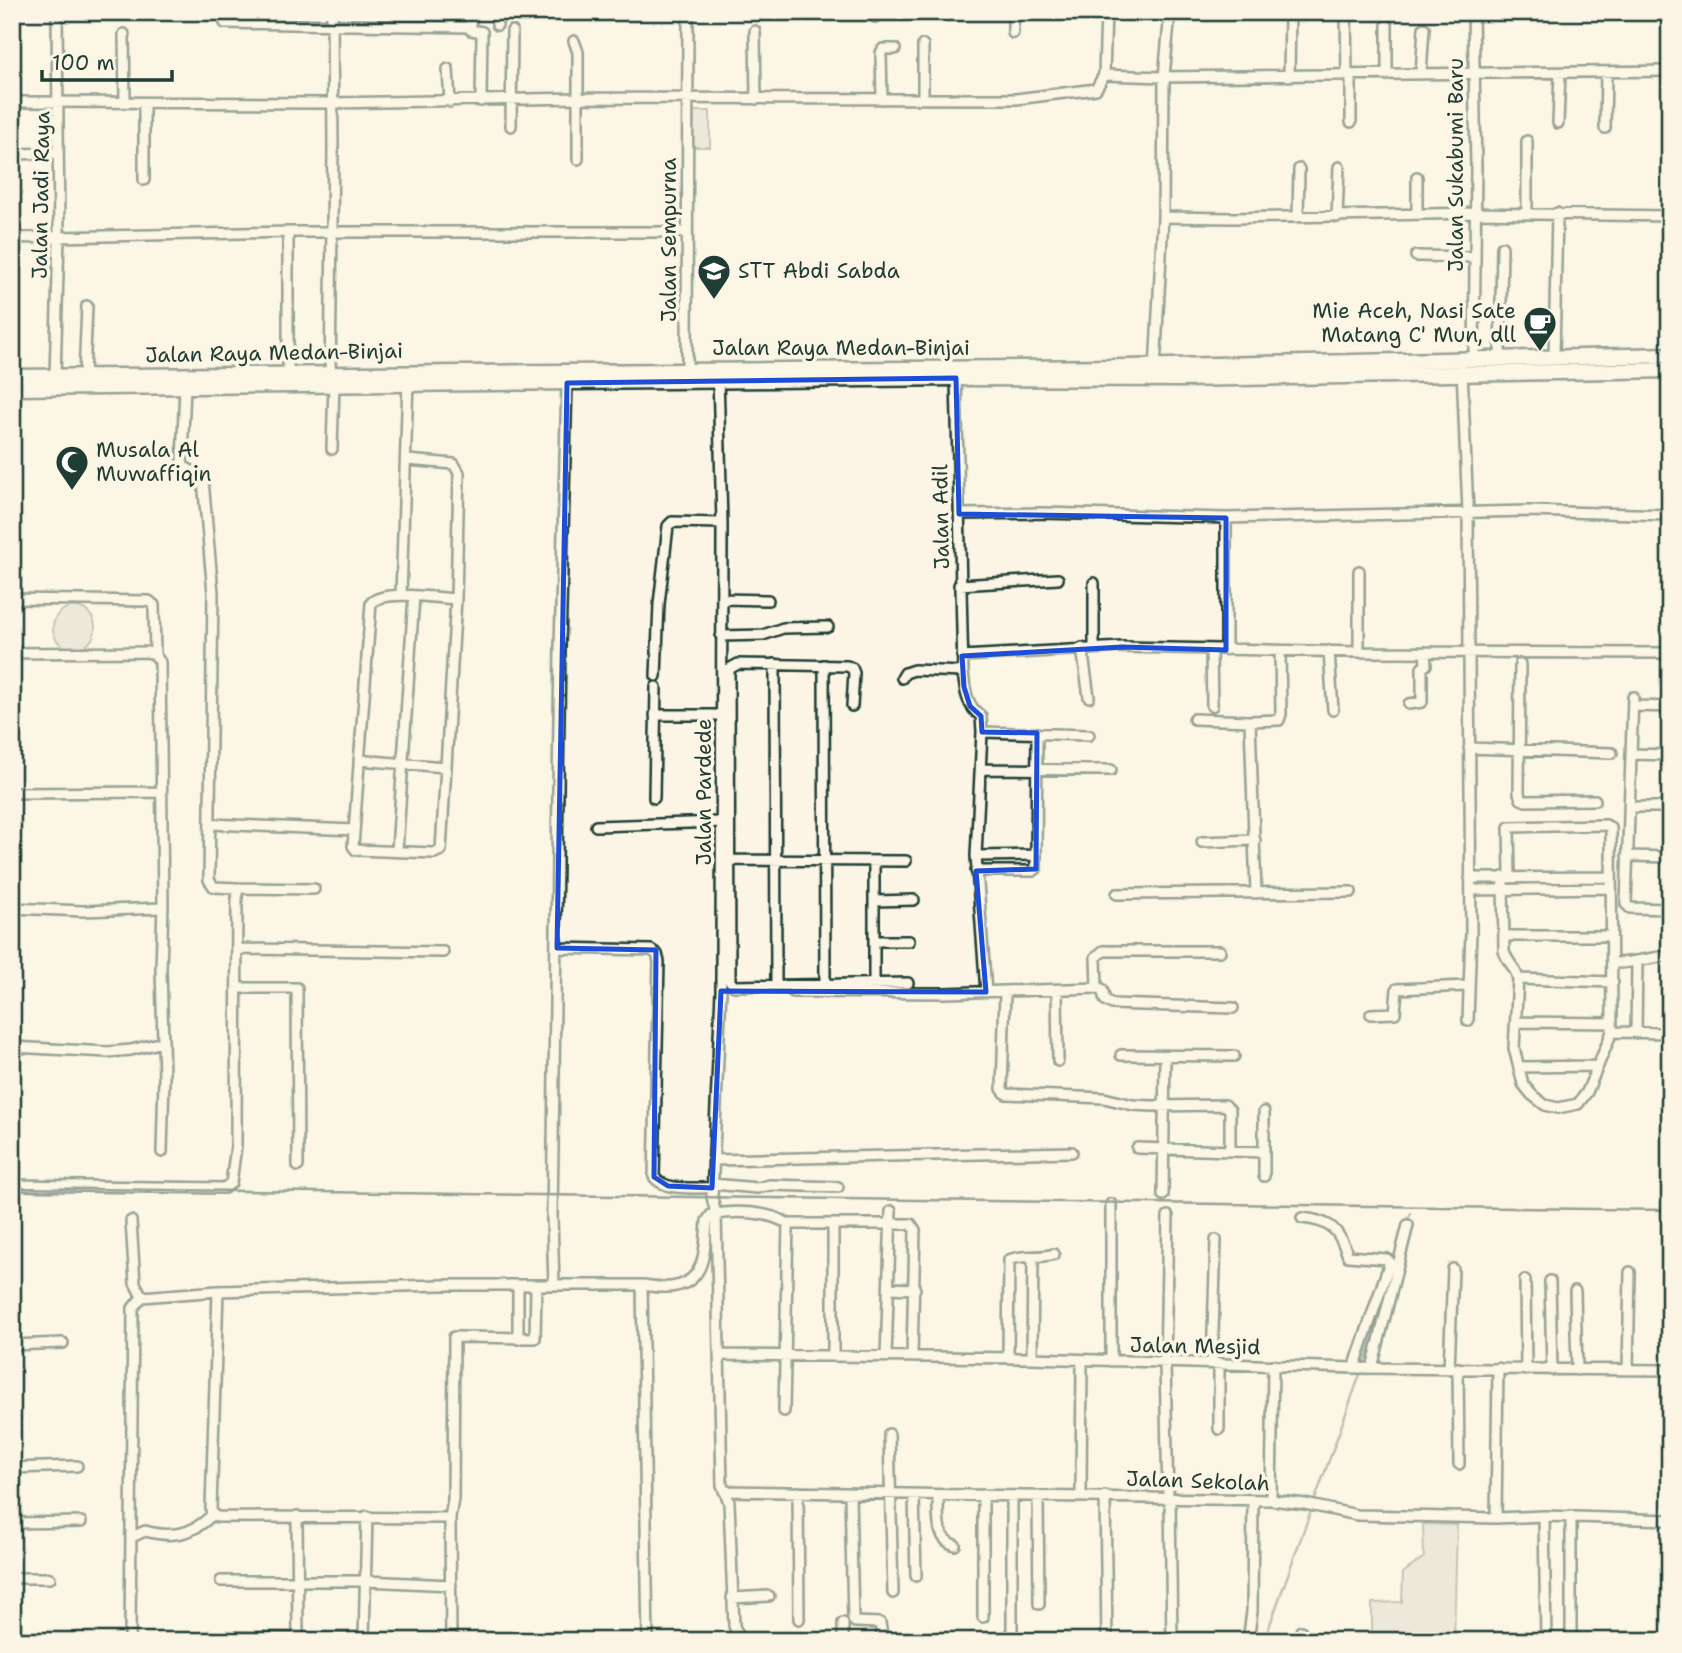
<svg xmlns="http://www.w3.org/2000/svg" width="1682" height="1653" font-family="'Shantell Sans',sans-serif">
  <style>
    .green { fill: #dcdacc; stroke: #7e8c80; stroke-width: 2 }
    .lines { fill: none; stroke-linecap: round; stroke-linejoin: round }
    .stream { stroke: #758479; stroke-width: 2.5 }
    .minor-casing { stroke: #1f3d34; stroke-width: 14 }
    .highway-casing { stroke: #1f3d34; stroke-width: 19 }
    .minor { stroke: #fcf5e5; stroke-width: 9 }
    .highway { stroke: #fcf5e5; stroke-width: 14 }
    .rail { stroke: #1f3d34; stroke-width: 2.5 }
    .marked { fill: none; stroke: #1d4ed8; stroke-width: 5; stroke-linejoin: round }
    .labels { text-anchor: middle; stroke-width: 7; stroke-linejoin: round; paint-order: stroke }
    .street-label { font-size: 21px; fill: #1f3d34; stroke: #fcf5e5 }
    .poi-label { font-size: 21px; fill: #1f3d34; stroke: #fcf5e5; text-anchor: start }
  </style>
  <rect width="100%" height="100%" fill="#fcf5e5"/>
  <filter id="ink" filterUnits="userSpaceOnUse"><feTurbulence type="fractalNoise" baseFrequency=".0143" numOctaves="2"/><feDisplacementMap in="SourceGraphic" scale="14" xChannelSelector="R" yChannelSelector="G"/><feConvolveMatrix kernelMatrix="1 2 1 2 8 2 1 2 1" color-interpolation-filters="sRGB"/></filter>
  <g filter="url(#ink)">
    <path class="green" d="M692 111H710V147H691Z
      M53 628a21 21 0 1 1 42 0a21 21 0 1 1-42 0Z
      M1423 1524 1457 1525 1454 1641H1372V1603L1402 1602 1403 1573 1424 1557Z"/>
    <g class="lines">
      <path class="stream" d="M1406 1223 1411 1213
        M1398 1246 1403 1229
        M1264 1641 1381 1316"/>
      <defs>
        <path id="minor" d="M470 12 471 30 482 32 481 101
          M875 12V17
          M1346 12 1347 75
          M1473 12 1476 167 1474 360
          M225 23 470 27
          M497 25V12
          M1387 25V75
          M755 31 756 99
          M1013 33V12
          M124 34 125 102
          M574 41 578 52V159
          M923 45V98
          M448 69 450 102
          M1421 74 1424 28
          M1104 75 1164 77 1670 71
          M1351 75V122
          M1289 76 1290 12
          M882 99 881 53 883 49H895
          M12 102 333 103 579 98 1016 99 1096 89 1104 75 1106 12
          M1558 123 1560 73
          M511 126 512 31
          M1605 128 1606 72
          M12 154 58 153
          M1417 177V214
          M144 180V103
          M1527 213V141
          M1163 217 1233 218 1475 213 1670 216
          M1298 217 1299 169
          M1337 217 1339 167
          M288 232V373
          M12 238 288 232H686
          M1416 256 1473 257
          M1554 357 1557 213
          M1500 359 1502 247
          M1462 369 1468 513 1471 932 1468 1021
          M1155 370 1163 217 1164 77 1170 12
          M687 373 688 12
          M84 376 87 306
          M718 376 722 523 721 991 712 1197 716 1214 722 1485 729 1502 734 1626 741 1641
          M55 377 59 237 57 12
          M330 378 333 150 332 12
          M956 378 963 672C965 689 966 706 981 716L982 732 976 856 986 992
          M332 449 334 384
          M407 460 454 464 459 473 456 599 441 850 434 853 356 850 353 846 371 603C384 589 437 598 456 599
          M959 514 1042 513 1226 518 1528 511 1670 515
          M1226 518V650
          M1359 571V652
          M1094 583V647
          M959 585 1058 579
          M401 595 408 380
          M12 599 149 601 154 605 155 655
          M722 599 768 600
          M721 636 763 635 783 628 828 627
          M1082 648 1089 697
          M1211 650 1212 706
          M1329 651 1333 710
          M12 653 148 652 155 655 160 662 163 904 161 969 164 1078 162 1152
          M962 656 1122 647 1359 652 1670 653
          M775 664 776 986
          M1520 664 1519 793 1521 799 1526 801 1595 800
          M824 665 825 986
          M656 676 659 604 668 526 672 522 722 523
          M902 678 905 673 914 670 963 672
          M1633 697 1626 904 1630 908 1670 909
          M1409 704 1422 702V668L1426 665 1425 652
          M852 706 854 673 852 668 847 666 738 664 729 669 730 981 734 986 908 983
          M1634 706 1670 707
          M655 715H722
          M1194 719 1250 721
          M982 732 1089 735
          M1469 748 1612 753
          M1631 754 1670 755
          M359 760 445 767
          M981 769 1111 770
          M12 793 160 792
          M654 798 656 687
          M1629 807H1670
          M210 824 354 830
          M596 826 720 822
          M1202 842 1255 840
          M397 850 414 596
          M976 856 1036 855 1037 733
          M1627 856 1670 857
          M722 860 906 861
          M976 871H1033L1036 869V855
          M1503 877 1504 951C1507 963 1515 965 1518 979L1613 982
          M1510 877 1509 827 1606 825 1611 828 1612 1032 1587 1092 1578 1104 1558 1108 1545 1105 1532 1095 1523 1084 1514 1048 1518 979
          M1470 878 1610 877
          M237 888 314 889
          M1471 890 1610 888
          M1256 893 1250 721 1279 720 1281 714 1280 651
          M1117 894 1351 892
          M875 901 914 900
          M12 908 83 911 161 908
          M1505 936H1610
          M875 941H909
          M557 948 651 950 657 954 659 962 654 1177C666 1192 695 1187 712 1188
          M238 949 443 952
          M1612 963C1633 964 1650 957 1670 956
          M874 985V861
          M237 988H297L298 1166
          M1097 988 1102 989 1105 1000 1112 1004 1233 1008
          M1057 990 1058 1061
          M793 992 945 993 1097 988 1096 957 1103 951H1220
          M1005 992 1002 1089 1006 1094 1104 1098 1133 1105 1152 1106 1225 1105 1230 1110V1150
          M1371 1014 1395 1013 1397 989 1467 986
          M1517 1022 1612 1023
          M1612 1032 1670 1033
          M1636 1033 1637 963
          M12 1047 108 1052 131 1050 163 1042
          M1121 1055 1234 1056
          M1519 1067 1598 1066
          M1137 1148 1264 1152V1112
          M714 1160 1072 1152
          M1264 1176V1152
          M713 1184 757 1188 770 1185 838 1187
          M12 1185 224 1188 231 1183 236 1146 237 888 214 887 209 880 213 593 203 480 200 475 184 467 182 462 185 386
          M1163 1195 1165 1057
          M1302 1218C1331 1221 1339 1229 1348 1256L1387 1259 1390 1262 1354 1368
          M131 1221 135 1283 142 1297
          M833 1225V1356
          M1525 1280 1526 1370
          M1550 1281 1552 1370
          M554 1285 552 1218 560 647 567 383
          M642 1285 648 1641
          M518 1286V1339
          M889 1288 915 1289
          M1575 1291 1577 1370
          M12 1345 63 1343
          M720 1355 1032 1358 1354 1368 1670 1370
          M886 1357 891 1211
          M1008 1358 1009 1260C1023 1254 1039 1259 1054 1254
          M1032 1358 1033 1257
          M1111 1361V1204
          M1212 1363 1216 1240
          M1372 1368 1408 1225
          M1458 1368 1459 1464
          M1449 1369 1453 1269
          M1628 1370 1630 1272
          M784 1411 788 1224
          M1219 1429V1363
          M889 1434 893 1593
          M12 1468 77 1466
          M724 1491 1271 1500 1305 1504 1357 1515 1496 1518 1544 1516 1670 1520
          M798 1492 799 1619
          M850 1494 853 1620 855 1622 880 1623 883 1641
          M914 1495 916 1576
          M938 1495C939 1514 934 1539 955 1545
          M1081 1495 1082 1361
          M1038 1496 1039 1604
          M1105 1496 1107 1641
          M1168 1498 1165 1363 1168 1216
          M1170 1498 1172 1641
          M1271 1500 1273 1365
          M297 1516 298 1640
          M1544 1516 1546 1641
          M450 1518 218 1517 212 1515 211 1508 218 1291 441 1285H642C653 1286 666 1289 676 1286 707 1280 705 1245 707 1221L711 1215C733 1210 769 1211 788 1224H911L915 1230 912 1357
          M1496 1518 1498 1368
          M12 1523 81 1522
          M132 1537 145 1531C172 1538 192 1535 212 1515
          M12 1578H50
          M221 1581H366L451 1585
          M732 1598 769 1596
          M983 1617V1495
          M843 1623V1641
          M130 1637 133 1308 142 1297 218 1291
          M210 1637 423 1641
          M12 1639H36
          M364 1639 367 1516
          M451 1641 450 1518 453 1499 454 1337 535 1338 536 1286
          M1012 1641V1496
          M1248 1641 1252 1612 1253 1500
          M1301 1641V1631
          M1571 1641V1516"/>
        <path id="highway" d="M12 377 1127 367 1670 355
          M12 388 956 378 1180 379 1670 370"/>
      </defs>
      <use href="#minor" class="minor-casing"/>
      <use href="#highway" class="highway-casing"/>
      <use href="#minor" class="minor"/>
      <use href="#highway" class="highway"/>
      <path class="rail" d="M12 1188 1670 1210"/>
    </g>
  </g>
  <path d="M0 0H1682V1653H0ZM956 378 959 514 1226 518V650L1122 647 962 656 964 687 970 706 981 716 982 732 1037 733 1036 869 976 871 986 992 721 991 712 1188 668 1186 654 1177 656 950 557 948 567 383Z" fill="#fcf5e5" fill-opacity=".55" fill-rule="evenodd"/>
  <path class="marked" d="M956 378 959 514 1226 518V650L1122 647 962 656 964 687 970 706 981 716 982 732 1037 733 1036 869 976 871 986 992 721 991 712 1188 668 1186 654 1177 656 950 557 948 567 383Z"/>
  <defs>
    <symbol id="university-pin" viewBox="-11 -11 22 30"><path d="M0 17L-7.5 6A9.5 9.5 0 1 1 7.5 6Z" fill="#1f3d34" stroke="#fcf5e5"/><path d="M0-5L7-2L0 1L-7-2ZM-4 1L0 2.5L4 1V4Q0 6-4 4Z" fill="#fff"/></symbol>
    <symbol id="cafe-pin" viewBox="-11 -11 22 30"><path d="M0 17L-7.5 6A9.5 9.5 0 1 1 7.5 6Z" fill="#1f3d34" stroke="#fcf5e5"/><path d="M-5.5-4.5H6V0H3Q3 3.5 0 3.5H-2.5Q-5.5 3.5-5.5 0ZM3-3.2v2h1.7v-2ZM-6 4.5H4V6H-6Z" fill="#fff"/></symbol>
    <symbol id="mosque-pin" viewBox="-11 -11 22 30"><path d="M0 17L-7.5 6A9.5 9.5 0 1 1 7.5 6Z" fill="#1f3d34" stroke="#fcf5e5"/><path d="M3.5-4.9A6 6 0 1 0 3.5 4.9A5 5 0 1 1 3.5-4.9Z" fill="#fff"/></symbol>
  </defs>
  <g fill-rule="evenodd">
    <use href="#university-pin" x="695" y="252" width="38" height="52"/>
    <use href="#cafe-pin" x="1521" y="304" width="38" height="52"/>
    <use href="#mosque-pin" x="53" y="443" width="38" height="52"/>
  </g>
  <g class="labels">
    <g class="street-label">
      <text transform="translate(1456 165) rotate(-90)" y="7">Jalan Sukabumi Baru</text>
      <text transform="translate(41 195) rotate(-89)" y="7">Jalan Jadi Raya</text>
      <text transform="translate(669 240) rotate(-90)" y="7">Jalan Sempurna</text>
      <text x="841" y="355">Jalan Raya Medan-Binjai</text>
      <text transform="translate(274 353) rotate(-1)" y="7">Jalan Raya Medan-Binjai</text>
      <text transform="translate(941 517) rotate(-91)" y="7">Jalan Adil</text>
      <text transform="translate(704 792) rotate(-90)" y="7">Jalan Pardede</text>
      <text transform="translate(1195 1346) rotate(1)" y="7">Jalan Mesjid</text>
      <text transform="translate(1198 1481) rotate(2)" y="7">Jalan Sekolah</text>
    </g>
    <g class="poi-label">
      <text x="738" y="278">STT Abdi Sabda</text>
      <text x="1516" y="318" text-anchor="end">Mie Aceh, Nasi Sate<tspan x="1516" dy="24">Matang C' Mun, dll</tspan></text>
      <text x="96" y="457">Musala Al<tspan x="96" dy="24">Muwaffiqin</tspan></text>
    </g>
  </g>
  <rect width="1682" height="1653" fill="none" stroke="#fcf5e5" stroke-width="42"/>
  <rect x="21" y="21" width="1640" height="1611" fill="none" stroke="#1f3d34" stroke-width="2.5" filter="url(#ink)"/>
  <path d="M42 70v10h130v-10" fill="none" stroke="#1f3d34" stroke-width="3.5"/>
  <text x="52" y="70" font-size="21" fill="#1f3d34" stroke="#fcf5e5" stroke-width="5" paint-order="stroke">100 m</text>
</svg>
